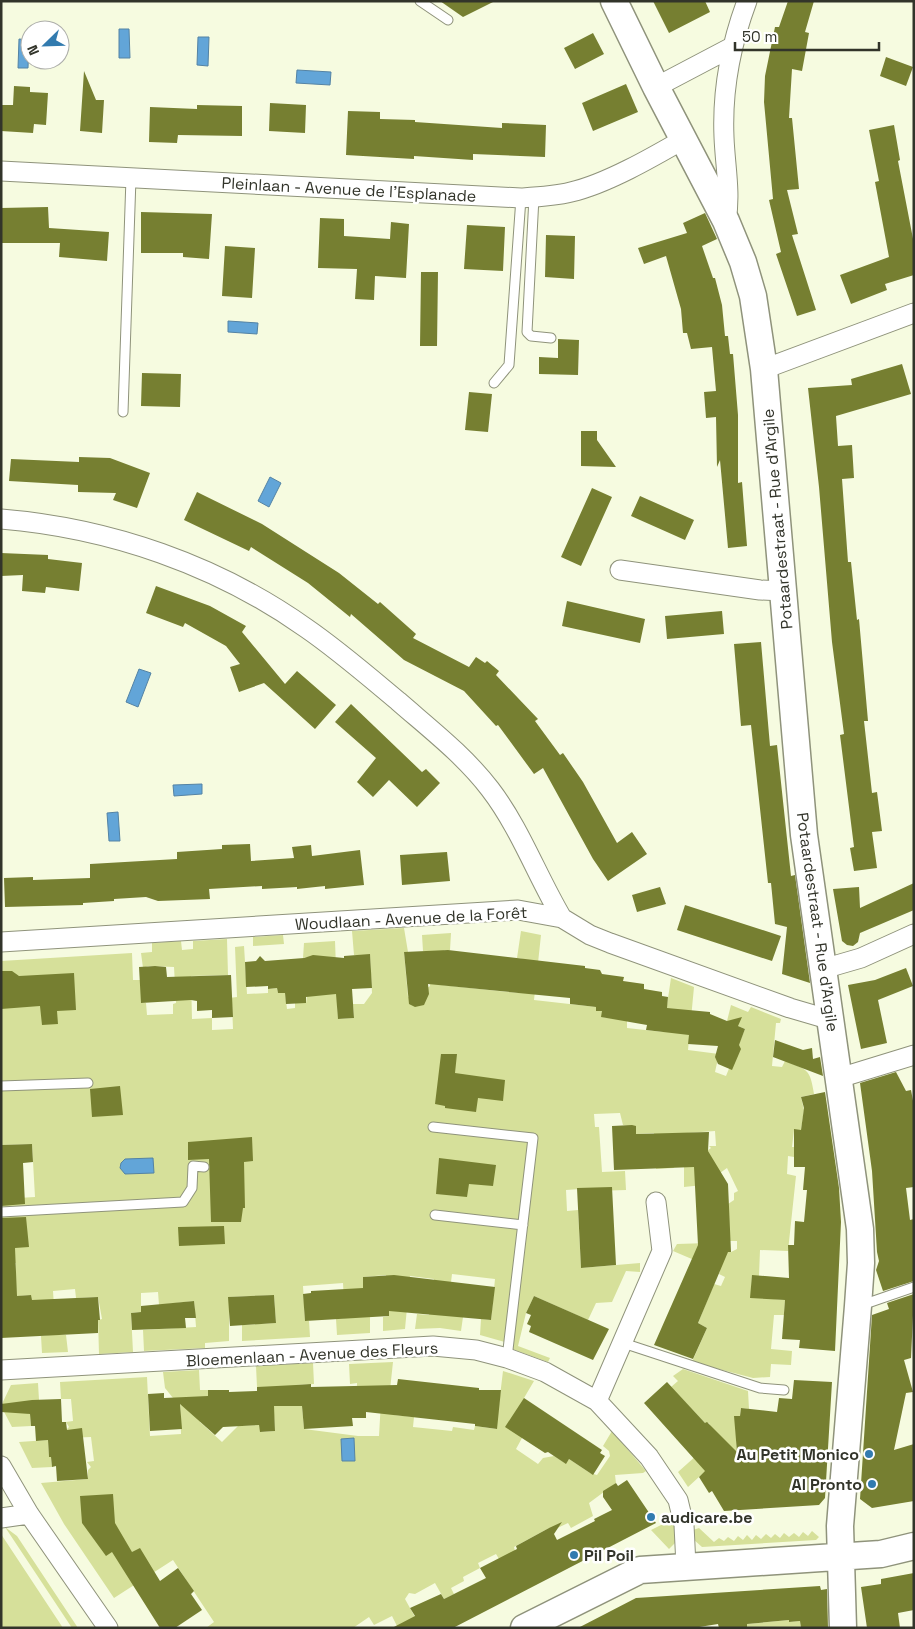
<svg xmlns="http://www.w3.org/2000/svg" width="915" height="1629" font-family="'Space Grotesk',sans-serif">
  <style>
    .green { fill: #d6e09a }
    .water { fill: #62a5d8; stroke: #5483a4 }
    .building { fill: #767f31 }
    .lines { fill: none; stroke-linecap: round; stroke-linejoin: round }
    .lane-casing { stroke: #8f937b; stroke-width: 11 }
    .street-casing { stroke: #8f937b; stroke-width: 21 }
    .secondary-casing { stroke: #8f937b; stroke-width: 29 }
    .lane { stroke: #fff; stroke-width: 9 }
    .street { stroke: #fff; stroke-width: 19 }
    .secondary { stroke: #fff; stroke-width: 26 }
    .poi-dot { fill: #327baf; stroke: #fff; stroke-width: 2 }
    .labels { text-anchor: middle; stroke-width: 5; stroke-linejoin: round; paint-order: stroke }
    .street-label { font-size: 16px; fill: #32342a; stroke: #fff }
    .poi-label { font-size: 16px; font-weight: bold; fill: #32342a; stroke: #fff; text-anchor: end }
  </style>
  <rect width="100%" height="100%" fill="#f6fbe0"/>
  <path class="green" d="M404 928 408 952H404L408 997H414L430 986 427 951H423L422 935 451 933 450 950H444L442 985 518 993 523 959 517 958 521 931 541 935 534 1000 596 1007V1011H602V1017L627 1020V1028L663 1032 671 978 694 987 688 1050 719 1054 715 1072 726 1076 745 1029 738 1026 735 1021H727L731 1005 748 1012 751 1007 781 1019 780 1023H776L772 1066 782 1067 785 1061C808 1070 810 1069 814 1094L801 1097 804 1110 801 1130H794L792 1147H795L794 1157 788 1156 787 1174 796 1176 788 1251 760 1250 759 1276H752L751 1297 785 1300 784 1315H774L771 1349 792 1351 791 1365 771 1364 770 1377 753 1378 692 1362 707 1328 698 1323 714 1284 721 1286 725 1277 719 1274 720 1271 673 1251 677 1244 708 1243 731 1252 737 1249V1241H730L728 1204 734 1200V1193L738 1191 727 1168 703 1185 684 1187V1167L711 1148 709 1146H716L715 1131 673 1134 674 1168 656 1169 654 1133 636 1134V1127L623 1125 620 1113 594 1114 595 1127H599L602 1172 625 1171 626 1190 595 1191 594 1188 566 1190 567 1211 578 1210 581 1268 640 1263V1272L626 1271 612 1302 596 1303 588 1320 534 1296 526 1313 518 1346 550 1358 548 1362 512 1349V1344L480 1335 481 1319 491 1320 495 1279 452 1274 447 1315 463 1317 461 1331 440 1328 415 1329 417 1314 429 1315 434 1279 410 1276 405 1329 383 1331V1317L389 1316 386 1275 363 1277 365 1317H370V1333L337 1335 336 1319 345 1318 343 1283 303 1286 305 1321H309L310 1337 242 1341V1325L276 1323 274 1295 229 1297V1341L205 1343V1348L144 1351 143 1330 196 1327 194 1301 159 1305 158 1292 141 1293V1312L131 1313 133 1352 99 1354 98 1320 102 1319 98 1297 76 1298 75 1289 53 1291 55 1321 59 1335H66L68 1352 42 1353 41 1336 48 1335 32 1314 31 1295 7 1297 16 1271V1263H1V1199L35 1197 32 1144 1 1145V961L132 953 133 980H142L141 1003H146L147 1015 173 1014V1004L176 1003 174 967 148 966 143 968 141 953 152 952V943L181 941 182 950 193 949V941L227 939 228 975 191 976 192 1019 212 1018V1030L233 1029 232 1004 229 998 237 997 235 947 244 946 247 994 268 993V989L277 988 278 993H285L287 1009 295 1008V1003H306L313 956 303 958 304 943 335 941 338 1019 354 1018 353 1004H364L372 993 370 955H354L352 931Z
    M283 935 284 944 253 946V937Z
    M393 1362 390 1390 394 1415 414 1417 413 1427 452 1431 453 1427 474 1430 475 1426 496 1429 503 1371 534 1381 524 1398 522 1438 516 1449 538 1464 543 1458 554 1456 565 1463 569 1459 590 1473 597 1475 610 1456 609 1451 603 1446 612 1431 646 1471 643 1473 615 1475 616 1483 589 1503 593 1516 571 1528 568 1523 551 1531 549 1528 514 1547 515 1551 499 1559 496 1554 478 1563 480 1568 463 1577 464 1581 451 1588 454 1594 444 1599 435 1583 415 1594 409 1593 405 1599 421 1628H398L392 1616 374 1625 369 1617 353 1628H206L214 1622 173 1560 114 1598 64 1524 41 1483 88 1479V1470L91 1467 87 1462 94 1461 91 1437 67 1438V1429L69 1427 66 1422 73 1421 71 1399H61L60 1382 147 1377 150 1436 181 1434 180 1398H173L165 1388 163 1372 199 1370 200 1390H208L209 1412 200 1422 222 1442 238 1426 259 1425 261 1432 275 1431 274 1415 257 1387 256 1366 313 1363 314 1384 296 1385 297 1405 302 1406 304 1429 358 1436H379L381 1401 357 1387V1383L350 1384 349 1364Z
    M683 1369 748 1391 749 1409 741 1408 740 1416H735L738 1471 722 1456 688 1487 678 1472 716 1438 709 1423H705L671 1387 678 1381 673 1376Z
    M38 1383 39 1400H32L28 1414H30L31 1426 12 1427 1 1406 11 1385Z
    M48 1440 49 1457H51L52 1467 32 1468 19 1442Z
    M673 1519 677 1541 669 1549 651 1530Z
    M5 1527 17 1536 78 1628H72Z
    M699 1528 714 1542 719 1538 724 1541 728 1537 734 1541 738 1536 743 1540 747 1535 752 1540 756 1535 761 1539 766 1534 771 1538 775 1534 780 1538 784 1533 789 1537 794 1533 799 1537 803 1532 808 1536 812 1531 819 1537 816 1540 702 1547 693 1539V1530Z
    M1 1534 63 1628H1Z
    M789 1620V1622L800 1621 801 1628H747V1624Z"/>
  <path class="water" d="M119 29H129L130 58H119Z
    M198 37H209L208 66 197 65Z
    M19 39 29 40 28 68H18Z
    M297 70 331 72 330 85 296 83Z
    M228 321 258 323 257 334 228 332Z
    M270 477 281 483 269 507 258 501Z
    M139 669 151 673 138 707 126 702Z
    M202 784V794L174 796 173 785Z
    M118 812 120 841H109L107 813Z
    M153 1158 154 1173 125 1174 120 1168 121 1163 125 1159Z
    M354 1438 355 1461H342L341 1439Z"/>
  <path class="building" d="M440 1H495L463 17Z
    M653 1H705L710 12 669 33Z
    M788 1H814L805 32 809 33 802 71 792 69 789 118H792L799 189 787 190 798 234 792 235 816 310 797 316 776 254 781 252 769 200 773 199 764 102 765 76 775 27H779Z
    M593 33 604 54 575 69 564 48Z
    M886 57 913 67 906 86 880 76Z
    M84 71 96 100H104L102 133 80 131Z
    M626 84 638 112 593 131 582 103Z
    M14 86 30 87V92L48 93 46 125 34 124 33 133 1 131V105H13Z
    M270 103 306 105 305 133 269 131Z
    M197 105 242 106V136L178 135 177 143 149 142 150 107 197 109Z
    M348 111 380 112V119L415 120V122L502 128V123L546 125 545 157 473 154V160L414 156V159L346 155Z
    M894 125 900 160 898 161 914 244V275L885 284 887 290 851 304 840 275 889 257 875 182 879 181 869 130Z
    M48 207 49 228 109 232 107 261 59 257 60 243H1V208Z
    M141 212 212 214 209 259 183 257V253H141Z
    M705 213 717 239 702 246 713 278H715L722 305 725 336H728L730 354H733L738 415V483L742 482 747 546 728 548 720 460 717 467 716 417 706 418 704 392 716 391 712 347 691 349 687 333H683L681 309 666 256 644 264 638 248 687 233 683 223Z
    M320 218 344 219V236L390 239 391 222 409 224 406 278 375 276 374 300 355 299 357 269 318 268Z
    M467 225 505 227 503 271 464 269Z
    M546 235 575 236 574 279 545 277Z
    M225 246 255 248 252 298 222 296Z
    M421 272H438L437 346H420Z
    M558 339 579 340 578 375 539 374V357L558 358Z
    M902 364 911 394 836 416 838 446 852 445 854 478 842 479 848 562H851L857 620 859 619 868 721H864L872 793 877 792 882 831 872 832 877 868 854 871 850 848 854 847 840 735 844 734 832 642 819 487 808 388 852 385 851 379Z
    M142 373 181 374 180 407 141 406Z
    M469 392 492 394 488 432 465 430Z
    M581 431H597V440L616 467 581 466Z
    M79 457 110 458 150 473 137 508 113 500 116 493 78 492V485L9 481 11 459 79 462Z
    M592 488 612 497 581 566 561 557Z
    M197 492 262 524 339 573 378 604 380 602 416 634 413 638 469 667 476 657 485 663 487 661 499 671 496 675 538 719 535 721 560 755 563 753 583 782 617 843 632 832 647 854 608 881 593 859 543 768 534 774 498 725 496 726 464 691 404 660 351 614 350 617 308 583 251 547 249 551 184 520Z
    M640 496 694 520 685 540 631 516Z
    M1 553 48 555V559L82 563 79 591 46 587 45 593 22 591 23 575 1 576Z
    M156 586 210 606 246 626 242 632 285 684 297 671 336 705 315 729 264 683 239 692 230 667 240 664 226 646 185 623 183 627 146 613Z
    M567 601 645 619 640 643 562 626Z
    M722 611 724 634 667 639 665 616Z
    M761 642 770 746 777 745 791 876 795 875 810 983 782 974 787 927 775 924 771 883H768L751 725 741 726 734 644Z
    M351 704 422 772 426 769 440 783 417 807 389 780 373 797 357 782 376 758 335 722Z
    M250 844 251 861 294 858 292 847 311 845 312 856 360 850 364 885 325 889V886L297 889V887L262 889V886L209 889 210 899 158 901 146 897 114 899V901L83 903V905L5 907 4 878 33 877V880L90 878V864L177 859V852L222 849V845Z
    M447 852 450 881 402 885 400 855Z
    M914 883V910L860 933 858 942 853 946 847 945 842 941 833 889 859 887 860 908Z
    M660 887 666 904 637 912 632 895Z
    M685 905 781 936 772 961 677 930Z
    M448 950 585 966V968L600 970 602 974 624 977 623 981 644 984V989L662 992V996L668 997 667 1008 710 1012V1014L727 1021 742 1017 738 1026 745 1029 739 1045 741 1049 732 1070 718 1064 715 1057 718 1046 688 1044 689 1035 646 1030 647 1025 601 1017 602 1011H596V1007L570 1004V998L428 984 429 994 424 1005 415 1007 409 1004 404 952Z
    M370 954 372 988 352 989 354 1018 338 1019 336 994 306 997V1003L286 1004 285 993H278L277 988 268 989V986L246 987 245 962 256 961 260 956 265 961 304 958 313 955 344 958V956Z
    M155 966 166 967 167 977 231 975 233 1017 212 1018V1010L197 1011V1001L191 1000 141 1003 139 967Z
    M906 968 913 986 878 1000 887 1043 861 1049 848 985 875 980Z
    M1 971H12L19 976 74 973 76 1010 57 1011 58 1024 42 1025 40 1006 1 1009Z
    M775 1040 803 1050 812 1048 813 1059 820 1057 823 1076 773 1057Z
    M441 1054H457L455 1073 505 1080 503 1101 478 1098 476 1112 445 1108V1106L435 1104Z
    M896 1072 906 1091 911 1090 914 1106V1187L906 1188 910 1220 914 1219V1281L883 1291 876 1270 879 1261 877 1252 872 1171 860 1083Z
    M120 1086 123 1115 92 1117 90 1089Z
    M825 1092 839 1188 841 1222 835 1351 799 1348 800 1340 782 1339 785 1300 750 1298 752 1275 789 1278 788 1245H794L795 1221 804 1222 807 1190H803L805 1167H794V1129L801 1130 804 1108 801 1097Z
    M632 1125 636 1126V1134L709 1132 708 1151 728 1184 731 1252H728L698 1323 707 1328 693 1359 654 1345 698 1245 694 1167 614 1170 612 1126Z
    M252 1137 253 1161 244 1162 245 1208H243L241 1222H211L209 1159 188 1160V1142Z
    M32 1144 33 1162 23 1163 25 1204 1 1206V1145Z
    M439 1158 496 1165 493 1186 469 1184 467 1197 436 1194Z
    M612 1187 616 1265 581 1268 577 1188Z
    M26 1217 29 1247 15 1248 17 1296 31 1295 32 1300 98 1297 100 1320H98V1333L1 1338V1218Z
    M224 1226 225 1244 179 1246 178 1227Z
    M394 1275 495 1287 491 1320 389 1311V1316L305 1321 303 1294 311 1293V1291L363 1288V1277Z
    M914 1294 911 1358 904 1360 913 1392 906 1393 894 1450 914 1444V1501L872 1508 860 1499 872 1315 889 1309 887 1303Z
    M274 1295 276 1323 230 1326 228 1297Z
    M534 1296 609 1329 593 1360 529 1332 531 1326 527 1324 531 1315 526 1313Z
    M194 1301 196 1318H185L186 1328 132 1330 131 1313 141 1312V1306Z
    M398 1379 479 1388V1390H501L497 1429 475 1426V1424L366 1412V1418H352L353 1426 304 1429 302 1406H274L275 1431 260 1432 259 1425 223 1427 215 1435 180 1404 182 1429 150 1431 148 1394 164 1393V1398L208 1396V1390H229V1392L257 1391V1387L296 1385 311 1384V1387L397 1385Z
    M794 1380 832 1382 825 1498 819 1505 724 1511 712 1491 709 1493 699 1477 705 1471 644 1403 667 1382 705 1423 707 1422 737 1452 734 1416H740L741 1408 777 1412 779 1398 792 1399Z
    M524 1398 602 1450 600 1453 605 1456 593 1475 569 1459 566 1464 548 1452 545 1453 505 1427Z
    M61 1399 62 1422H66L67 1430 82 1428 88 1479 57 1481 56 1466 52 1467 51 1457H49L48 1440 36 1441 35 1426H31L30 1414 1 1412V1404L32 1400Z
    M627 1480 656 1523 453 1628H392L415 1616 410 1608 441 1594 444 1599 486 1578 480 1568 517 1549 516 1546 549 1528 562 1522 554 1534 557 1540 595 1521 594 1519 612 1510 603 1497V1491L616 1483 618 1486Z
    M113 1494 115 1523 132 1552 140 1548 160 1581 178 1568 194 1591 191 1594 202 1610 175 1628H160L112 1552 106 1556 82 1523 80 1496Z
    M914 1573V1610L898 1613 900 1628H867L861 1587 881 1584V1579Z
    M820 1586 821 1590 827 1589 828 1628H801L800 1621 789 1622V1620L747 1624V1628H719L718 1624 693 1628H578L636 1598Z"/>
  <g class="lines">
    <defs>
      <path id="lane" d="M420 1 448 20
        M534 197 527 332 531 336 551 338
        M494 383 509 365 521 198
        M123 412 131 178
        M1 1086 88 1083
        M433 1127 533 1138 507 1358
        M1 1212 183 1202 192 1188 193 1166 204 1167
        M435 1215 523 1225
        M862 1305 914 1287
        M623 1343 760 1388 784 1390"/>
      <path id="street" d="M656 87 732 47
        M1 171 521 198C537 197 555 196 571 192 606 184 653 157 684 139
        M726 221C731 193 725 165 724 137 722 91 731 44 747 1
        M764 369 914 313
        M1 519C110 528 217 565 306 628 338 650 368 676 398 701 430 729 464 755 490 789 520 828 537 876 562 918
        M620 570 760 590 783 591
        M1 942 518 910 562 918 590 935 610 943 790 1008 831 1020
        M823 969 861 958 914 934
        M839 1078 914 1055
        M1 1370 433 1346 476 1350 507 1358 545 1372 597 1401 649 1457 678 1500 684 1525 686 1566
        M597 1401 662 1251 656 1202
        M1 1466 29 1514 108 1628
        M1 1518 29 1514"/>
      <path id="secondary" d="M614 1 656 87 726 221 743 262 753 296 764 369 804 835 860 1229 861 1263 858 1306 840 1526 843 1628
        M524 1628 640 1570 881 1554 914 1546"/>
    </defs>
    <use href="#lane" class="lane-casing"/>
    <use href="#street" class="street-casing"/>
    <use href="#secondary" class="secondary-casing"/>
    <use href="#lane" class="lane"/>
    <use href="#street" class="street"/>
    <use href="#secondary" class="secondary"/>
  </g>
  <g class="poi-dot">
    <circle cx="869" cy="1454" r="5"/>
    <circle cx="872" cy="1484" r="5"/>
    <circle cx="651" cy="1517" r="5"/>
    <circle cx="574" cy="1555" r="5"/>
  </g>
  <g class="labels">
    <g class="street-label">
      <text transform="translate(349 189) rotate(3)" y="6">Pleinlaan - Avenue de l'Esplanade</text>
      <text transform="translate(777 519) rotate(-95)" y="6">Potaardestraat - Rue d'Argile</text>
      <text transform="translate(411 918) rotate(-3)" y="6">Woudlaan - Avenue de la Forêt</text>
      <text transform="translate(818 922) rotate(82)" y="6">Potaardestraat - Rue d'Argile</text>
      <text transform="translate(312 1354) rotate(-3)" y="6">Bloemenlaan - Avenue des Fleurs</text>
    </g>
    <g class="poi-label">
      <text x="859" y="1460">Au Petit Monico</text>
      <text x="862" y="1490">Al Pronto</text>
      <text x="661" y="1523" text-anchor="start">audicare.be</text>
      <text x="584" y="1561" text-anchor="start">Pil Poil</text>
    </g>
  </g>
  <rect width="915" height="1629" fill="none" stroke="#32342a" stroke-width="5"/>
  <g transform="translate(45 45) rotate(247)"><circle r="24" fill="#ffffff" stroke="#adaeaa"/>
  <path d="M0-4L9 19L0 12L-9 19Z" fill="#327baf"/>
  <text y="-8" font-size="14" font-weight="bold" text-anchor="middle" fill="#32342a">N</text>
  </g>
  <path d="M735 42v8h144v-8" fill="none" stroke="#32342a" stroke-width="2.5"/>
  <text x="742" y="42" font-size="15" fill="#32342a" stroke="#ffffff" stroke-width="4" paint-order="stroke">50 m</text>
</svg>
